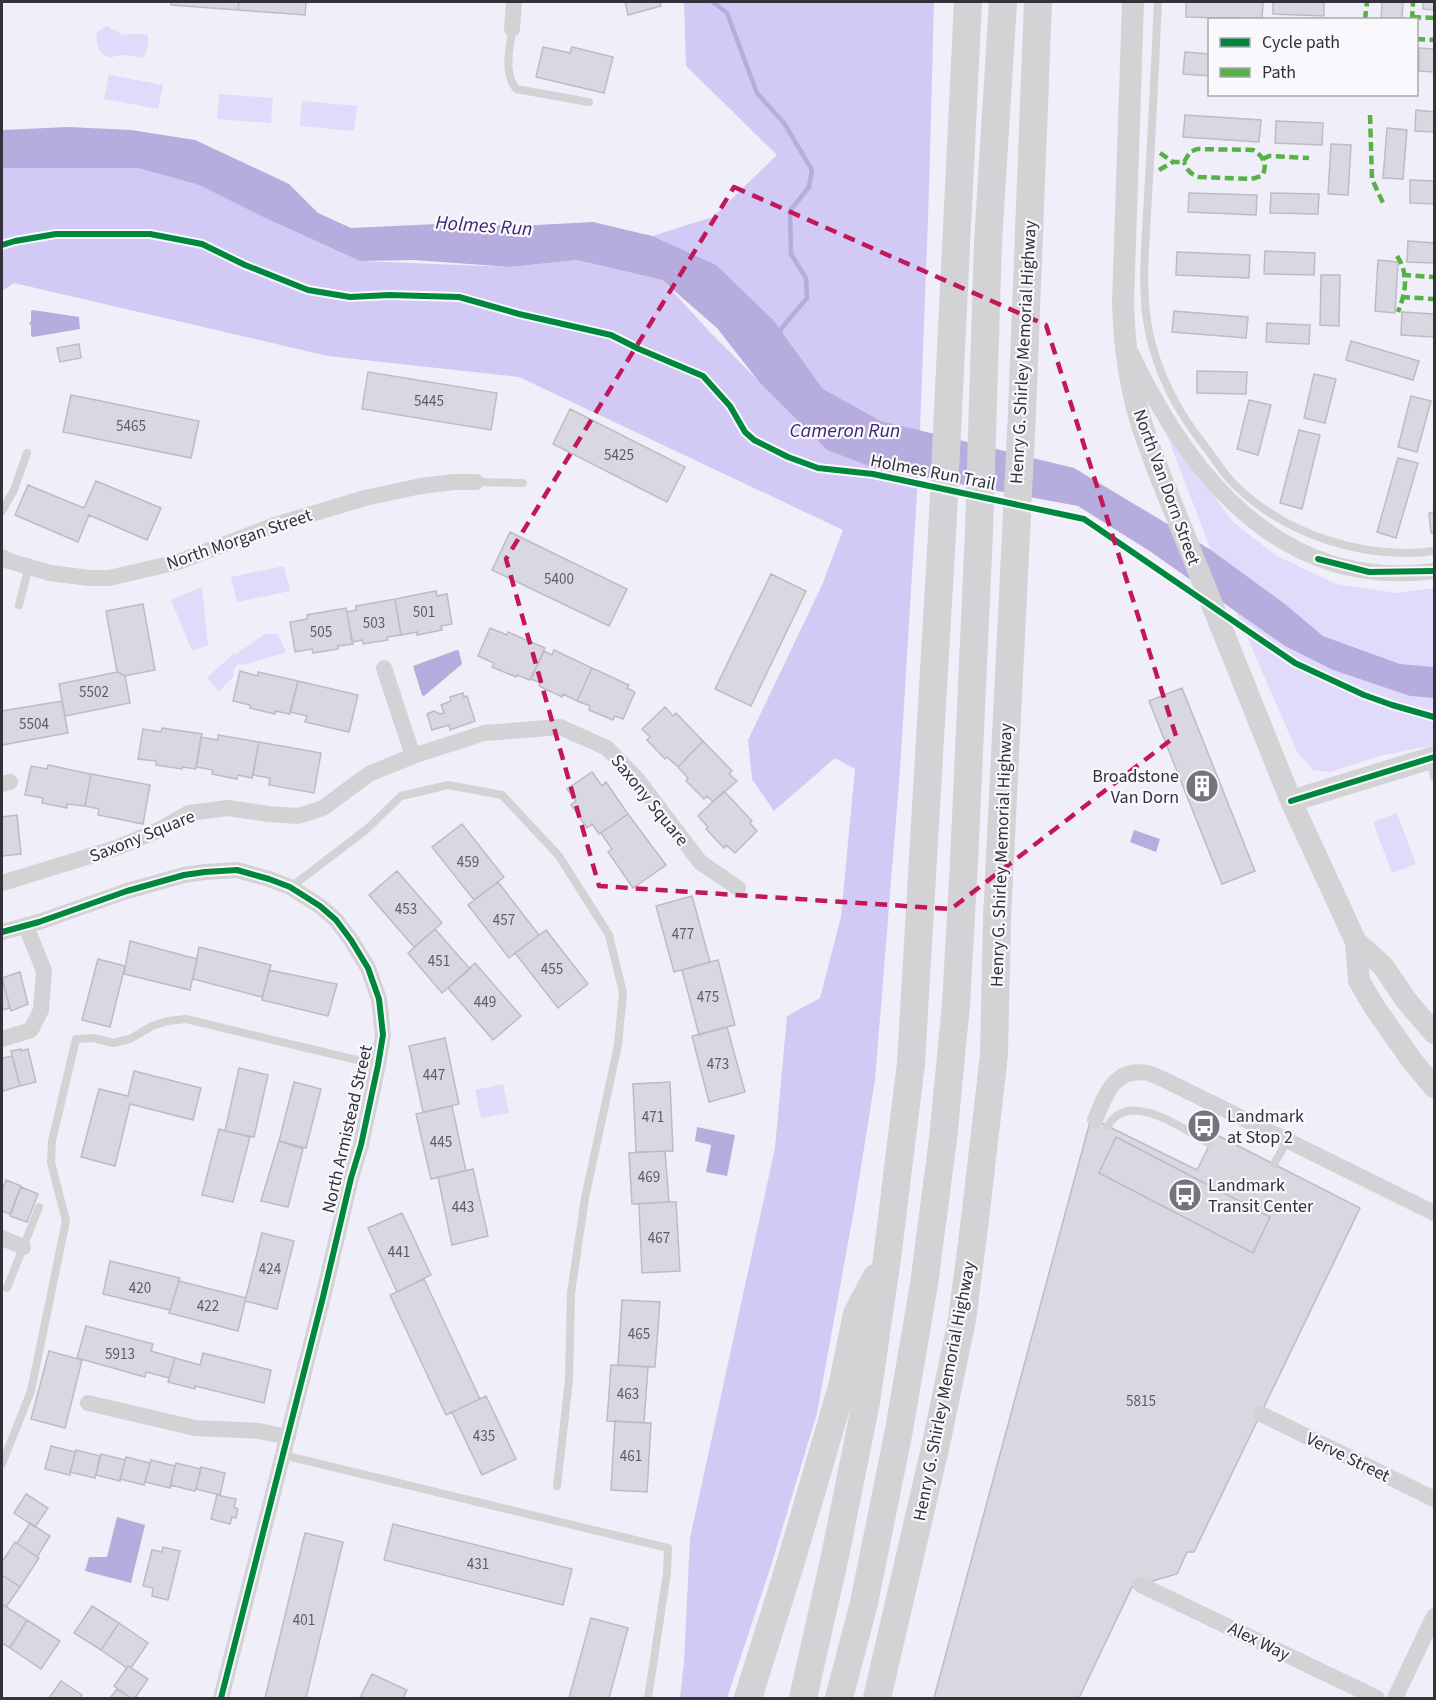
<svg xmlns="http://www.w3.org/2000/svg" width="1436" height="1700" font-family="'Source Sans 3',sans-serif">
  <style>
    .green { fill: #e0dafb }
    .forest { fill: #d2c9f4 }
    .water { fill: #b6acdd }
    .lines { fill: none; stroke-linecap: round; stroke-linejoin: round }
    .stream { stroke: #b6acdd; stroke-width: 4.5 }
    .building { fill: #d9d7df; stroke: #bdbbc4; stroke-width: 1.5 }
    .lane { stroke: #d3d2d4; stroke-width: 8 }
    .street { stroke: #d3d2d4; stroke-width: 16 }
    .secondary { stroke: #d3d2d4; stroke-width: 22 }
    .highway { stroke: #d3d2d4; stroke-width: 28 }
    .quiet { stroke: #56b246; stroke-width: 4.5; stroke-dasharray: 9 4.5; stroke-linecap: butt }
    .cycleway-casing { stroke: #f9f8fd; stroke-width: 10 }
    .cycleway { stroke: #00873e; stroke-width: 6 }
    .marked { fill: none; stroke: #c2185b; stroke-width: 4.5; stroke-dasharray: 12 8; stroke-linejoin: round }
    .labels { text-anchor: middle; stroke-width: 4.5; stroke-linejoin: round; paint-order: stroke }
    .number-label { font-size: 15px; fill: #5e5c64 }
    .street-label { font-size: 18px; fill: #333139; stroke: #f9f8fd }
    .poi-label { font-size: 18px; fill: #333139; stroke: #f9f8fd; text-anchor: start }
    .water-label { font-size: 20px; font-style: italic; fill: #3e2572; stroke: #f9f8fd }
  </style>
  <rect width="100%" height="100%" fill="#f0eef9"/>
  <path class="green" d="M107 26 123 35C132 34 140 32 148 36V48L143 58C136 57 129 55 123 55 118 55 113 58 108 57 97 54 96 40 97 32Z
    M109 75 163 85 158 109 104 99Z
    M219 94 273 98 271 123 217 119Z
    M302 101 357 106 354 131 300 126Z
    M1163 425 1232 521 1275 555 1336 584 1397 593 1434 588V667L1400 664 1323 636 1285 604 1211 550Z
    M284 566 290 591 237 602 231 577Z
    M202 587 208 645 192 651 171 600Z
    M1236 611 1285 646 1333 670 1410 696 1434 698V745L1379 756 1330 772 1313 770 1297 752Z
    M265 634H278L286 652 244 665 237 664 233 672 234 676 219 691 207 678 234 653 235 655Z
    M1397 813 1416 864 1392 873 1373 822Z
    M503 1084 509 1113 481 1118 475 1090Z"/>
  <path class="forest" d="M684 2H934L929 189 920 431 881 421 823 389 774 321 652 236 713 217 777 155 686 66Z
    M2 168H138L199 185 261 216 360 261 510 267 577 260 662 280 710 332 827 450 874 468 918 476 900 770 875 1080 854 1210 817 1413 771 1566 727 1698H680L684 1662 690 1538 775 1148 787 1016 820 998 841 917 855 769 835 758 774 811 752 779 748 740 822 585 843 530 519 377 328 356 14 283 2 291Z"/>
  <path class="water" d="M68 127 131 130 195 140 289 184 318 213 351 228 458 223 517 226 593 222 652 236 716 265 774 321 823 389 881 421 1074 468 1211 550 1285 604 1323 636 1400 664 1434 667V698L1410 696 1333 670 1285 646 1151 552 1078 506 874 468 827 450 760 383 717 328 662 280 577 260 510 267 414 260 360 261 261 216 199 185 138 168H2V130Z
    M33 310 79 317 80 329 33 337 31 336V325L29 324 31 321V311Z
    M457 650 459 651 462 664 424 696 422 695 413 666Z
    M1134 830 1160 839 1156 852 1130 842Z
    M697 1127 735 1135 727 1176 706 1172 711 1145 695 1141Z
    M117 1517 145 1525 131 1583 85 1571 89 1557H107Z"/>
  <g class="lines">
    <path class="stream" d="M713 2 727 13 757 93 784 123 812 170 809 187 790 211 791 254 806 278 807 298 780 330 781 334"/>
  </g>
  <path class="building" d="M171 2H239L238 10 171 5Z
    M239 2H306L305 15 238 10Z
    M625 2H660L661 6 628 15Z
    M1186 2H1263L1262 19 1186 17Z
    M1273 2H1324V16L1273 14Z
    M1382 2H1403L1402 20H1381Z
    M1423 2H1434V10L1423 9Z
    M543 47 570 53 572 47 613 57 604 93 536 77Z
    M1419 48 1434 49V72L1419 71Z
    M1185 52 1210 54V76L1183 74Z
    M1416 110 1434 112V132L1415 131Z
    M1185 115 1261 120 1259 142 1183 137Z
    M1276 121 1323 123 1322 145 1275 143Z
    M1387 128 1407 130 1403 179 1383 178Z
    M1331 144 1351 145 1348 195 1328 194Z
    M1410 180 1434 181V204L1410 203Z
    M1189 193 1257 195 1256 215 1188 212Z
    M1271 193 1319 194 1318 214 1270 213Z
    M1408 241 1434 243V263L1407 262Z
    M1265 251 1315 253 1314 275 1264 274Z
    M1177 252 1250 255 1249 278 1176 275Z
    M1378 260 1398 262 1395 313 1375 311Z
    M1321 275H1340L1339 326 1320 325Z
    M1174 311 1248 317 1246 338 1172 332Z
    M1402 312 1434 314V337L1401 335Z
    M1267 323 1310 325 1309 344 1266 342Z
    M1351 341 1419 361 1413 380 1346 360Z
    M79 344 81 358 60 362 57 348Z
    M1197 371 1247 372 1246 394 1197 393Z
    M368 372 497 393 491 430 362 409Z
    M1314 374 1336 379 1325 423 1304 418Z
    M71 395 199 421 191 458 63 432Z
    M1411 396 1431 401 1417 452 1398 447Z
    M1249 400 1271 405 1258 455 1237 449Z
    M570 409 685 467 667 502 553 444Z
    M1299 430 1320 435 1302 509 1280 503Z
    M1398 458 1418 463 1396 538 1377 532Z
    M96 481 161 508 147 540 89 515 78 542 15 515 28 485 84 508Z
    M1434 512V533H1431L1429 513Z
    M510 532 627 589 609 626 492 570Z
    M771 574 806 591 751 706 715 689Z
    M436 591 437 596 447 594 452 624 441 626 442 630 417 635V632L401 635 395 599Z
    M395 599 401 635 387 637 388 640 363 644 362 640 352 642 347 612 356 610V606Z
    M143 604 155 670 125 676 117 672 106 611Z
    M346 608 353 644 338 646V649L313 653 312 649 295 652 290 622 307 619V615Z
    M490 628 507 635 508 632 545 648 530 680 517 675 516 677 492 667 494 663 478 656Z
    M554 650 592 668 577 701 563 694 562 697 539 686 541 683 531 679 544 651 552 655Z
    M592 668 629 685 627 688 635 692 623 719 615 716 613 720 589 710 590 706 577 701Z
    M240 671 258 676V672L298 681 290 714 275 711V714L250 708V705L233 701Z
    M117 672 125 676 130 703 65 716 59 684Z
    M298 681 358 695 349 732 305 722 307 716 290 712Z
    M1182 688 1255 871 1222 884 1149 701Z
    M463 693 464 697 467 696 475 721 450 730 449 725 432 730 427 714 434 711 440 714 444 713 441 705 451 701 450 697Z
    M62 701 68 733 2 745V711Z
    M665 707 673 716 676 713 703 741 678 767 667 757 665 759 647 740 650 737 642 729Z
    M162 728 202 734 196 769 182 767V769L156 765V761L138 759 143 729 161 732Z
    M218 735 259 742 252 778 238 775 237 779 212 774 213 770 196 767 201 737 218 740Z
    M703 741 732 771 729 774 737 781 713 802 707 796 704 799 686 781 688 778 678 767Z
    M259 742 321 753 314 793 269 785 270 778 253 775Z
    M48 765 91 774 85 806 67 804V808L42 803 43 798 25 795 31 766 47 769Z
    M592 772 602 786 606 782 628 814 599 834 592 824 587 828 571 805 576 801 567 789Z
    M91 774 150 785 143 824 98 815 99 809 85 806Z
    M724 791 752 821 750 823 757 831 735 853 726 845 724 848 706 829 708 827 698 816Z
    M628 814 666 865 633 888 608 852 612 849 601 833Z
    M17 815 21 854 2 856V817Z
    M462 824 504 877 474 900 432 847Z
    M397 871 442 923 414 947 369 895Z
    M498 882 539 935 509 958 468 905Z
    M692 896 710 962 674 972 656 906Z
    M435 929 470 969 442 993 408 953Z
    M546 930 588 984 558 1008 515 953Z
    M130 941 197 959 190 990 124 974Z
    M199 947 271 965 262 997 193 979Z
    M98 959 125 966 110 1027 82 1020Z
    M718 960 735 1025 699 1035 682 970Z
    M475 963 521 1016 493 1040 448 988Z
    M269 970 337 984 328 1016 262 1000Z
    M20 972 28 1004 11 1011 2 978Z
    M2 978 10 1008 2 1010Z
    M727 1027 745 1092 709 1102 692 1036Z
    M445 1038 459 1104 423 1112 409 1046Z
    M21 1049V1051L28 1049 36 1082 20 1086 11 1051Z
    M12 1056 20 1086 3 1091 2 1085V1058Z
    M239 1068 268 1075 254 1137 225 1131Z
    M134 1071 201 1088 193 1120 130 1104 115 1166 81 1157 99 1089 128 1096Z
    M294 1082 321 1089 306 1148 279 1141Z
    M670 1082 673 1151 636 1152 633 1084Z
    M452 1106 466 1171 431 1179 416 1114Z
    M1091 1118 1197 1170 1215 1134 1360 1208 1194 1552H1187L1177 1574 1132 1587 1079 1698H934Z
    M219 1129 250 1137 233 1202 202 1195Z
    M1116 1137 1270 1217 1253 1253 1099 1173Z
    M279 1141 303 1149 288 1207 261 1201Z
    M665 1151 669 1202 632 1204 629 1153Z
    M473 1169 488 1236 452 1245 438 1177Z
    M6 1180 21 1186 10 1214 2 1211V1191Z
    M21 1187 38 1194 27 1222 10 1216Z
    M669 1202H676L680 1271 642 1273 639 1204Z
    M402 1213 431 1275 397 1292 368 1228Z
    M262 1233 294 1241 277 1309 245 1301Z
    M110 1261 180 1278 170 1310 103 1294Z
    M424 1279 480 1399 446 1415 390 1295Z
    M179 1281 246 1298 238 1331 169 1313Z
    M622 1300 660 1302 655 1367 618 1365Z
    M86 1326 153 1344 151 1351 175 1358 169 1378 146 1372 145 1377 77 1358Z
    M49 1351 82 1360 65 1428 31 1419Z
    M203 1353 271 1370 264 1403 195 1386V1389L168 1382 175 1358 200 1365Z
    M611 1365 648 1367 644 1423 607 1421Z
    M486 1396 516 1459 482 1475 452 1412Z
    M615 1421 651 1423 647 1492 611 1490Z
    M51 1446 75 1452 70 1475 45 1469Z
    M76 1450 100 1456 95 1478 70 1472Z
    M101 1454 125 1460 120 1481 96 1475Z
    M126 1457 150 1463 144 1485 120 1479Z
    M151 1460 175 1466 170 1488 145 1482Z
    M176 1463 201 1469 195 1491 170 1485Z
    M201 1467 225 1473 220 1495 196 1489Z
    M26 1494 48 1508 35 1527 14 1513Z
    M217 1495 236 1499 234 1507 238 1509 236 1518 232 1517 230 1524 211 1519Z
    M30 1523 50 1536 37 1557 17 1543Z
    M393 1524 572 1569 563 1605 384 1560Z
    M305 1533 343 1542 306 1698H265Z
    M15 1542 39 1558 20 1587 2 1575V1562Z
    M163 1547 180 1551 168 1600 152 1596 153 1588 143 1586 152 1550 162 1552Z
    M2 1575 20 1587 6 1607 3 1605 2 1607Z
    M3 1605 27 1620 10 1648 2 1643V1607Z
    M92 1606 119 1623 101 1650 74 1633Z
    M591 1618 628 1628 609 1698H569Z
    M27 1620 60 1641 41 1669 10 1648Z
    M119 1623 148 1643 131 1668 128 1666 127 1668 101 1650Z
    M128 1666 148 1679 135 1698H131L114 1686Z
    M372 1674 407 1690 403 1698H360Z
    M61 1681 82 1695 80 1698H49Z
    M117 1689 131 1698H110Z"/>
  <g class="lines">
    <path class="lane" d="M1158 2C1155 66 1152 131 1148 196 1146 241 1140 288 1149 332 1158 375 1177 411 1204 445 1214 458 1223 473 1235 485 1286 535 1364 560 1434 551
      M512 29C510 50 503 71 516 89L589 102
      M476 482 523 483
      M2 511 14 490 27 453
      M19 605 29 566
      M1430 758 1434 777
      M291 887 367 829 401 796 448 785 502 795 559 856 609 935 623 993 618 1045 585 1198 571 1293 569 1380 557 1486
      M1108 1126C1129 1088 1185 1130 1210 1144
      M1274 1164 1287 1141
      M7 1288 39 1207
      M283 1455 668 1548 667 1573 648 1698
      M2 1464 31 1391 66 1221 51 1162 52 1141 76 1039 93 1038 113 1043 130 1039 152 1026 168 1021 186 1019 378 1065"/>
    <path class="street" d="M512 29 514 2
      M1132 355C1191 479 1283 591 1434 571
      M2 557 9 561 50 573 89 578H109L178 562 275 525 365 498 421 486 454 482H476
      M384 668 413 756
      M2 784 10 782
      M2 883 116 848 159 830 189 813 228 808 269 814 298 816 323 808 369 774 413 756 484 733 560 727 607 748 637 779 700 862 738 888
      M2 932 39 922 127 891 184 875 205 872 237 870 269 879 290 887 320 906 336 920 351 940 368 968 379 999 383 1035 378 1065 361 1145 351 1178 323 1297 221 1698
      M2 1039 31 1030 41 1010 44 971 26 926
      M1095 1120C1105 1096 1114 1067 1147 1073 1153 1074 1159 1078 1165 1080L1434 1213
      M2 1238 23 1247
      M88 1403 195 1428 259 1431 288 1437
      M1261 1414 1434 1499
      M1141 1585 1377 1698
      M1395 1698 1434 1616"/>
    <path class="secondary" d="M1133 2 1123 303C1124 334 1127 365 1134 395 1140 423 1150 449 1160 475L1291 801 1356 942 1359 981 1375 1008 1413 1062 1434 1087
      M1291 801 1434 757
      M1356 942 1383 966 1406 1000 1434 1033"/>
    <path class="highway" d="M748 1698 789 1568 842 1387 857 1314 876 1278
      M803 1698 835 1556 866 1402 887 1258 911 1063 942 534 968 2
      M839 1698 864 1603 899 1430 924 1284 943 1139 956 1004 964 862 979 531 988 242 1003 2
      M877 1698 936 1444 962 1320 975 1219 994 1055 997 918 1022 412 1038 2"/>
    <path class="quiet" d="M1412 17 1434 18
      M1365 20 1367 2
      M1412 20 1413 2
      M1416 39 1434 40
      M1370 115 1372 179 1383 203
      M1160 153 1173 162H1184L1190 152 1197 149 1253 150C1264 157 1268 164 1262 176L1251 179 1199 177C1190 174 1187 170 1184 162
      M1263 159 1269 156 1309 158
      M1159 170 1173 162
      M1397 256C1409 274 1406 292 1398 312
      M1402 275 1434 277
      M1401 297 1434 299"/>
    <defs>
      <path id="cycleway" d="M2 245 15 241 56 234H150L202 244 245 265 308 290 350 297 389 295 459 297 519 314 611 335 639 349 703 376 730 406 745 432 754 440 788 457 818 468 873 474 1084 519 1295 663 1364 695 1392 705 1434 717
        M1318 559 1369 572 1434 571
        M1291 801 1434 757
        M2 932 39 922 127 891 184 875 205 872 237 870 269 879 290 887 320 906 336 920 351 940 368 968 379 999 383 1035 378 1065 361 1145 351 1178 323 1297 221 1698"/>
    </defs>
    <use href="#cycleway" class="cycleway-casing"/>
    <use href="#cycleway" class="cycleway"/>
  </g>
  <path class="marked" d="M734 187 1046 325 1176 736 951 909 599 886 506 559Z"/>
  <defs>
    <symbol id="building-disc" viewBox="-11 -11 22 22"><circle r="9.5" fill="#75737c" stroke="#f9f8fd"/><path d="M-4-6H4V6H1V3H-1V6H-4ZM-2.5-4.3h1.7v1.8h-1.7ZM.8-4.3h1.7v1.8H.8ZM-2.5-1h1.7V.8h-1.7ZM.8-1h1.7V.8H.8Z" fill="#fff"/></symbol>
    <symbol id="bus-disc" viewBox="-11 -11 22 22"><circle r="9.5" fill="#75737c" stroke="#f9f8fd"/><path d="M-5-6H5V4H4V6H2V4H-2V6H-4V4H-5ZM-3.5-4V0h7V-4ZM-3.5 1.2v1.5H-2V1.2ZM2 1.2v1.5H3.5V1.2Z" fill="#fff"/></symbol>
  </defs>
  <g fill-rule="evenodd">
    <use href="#building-disc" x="1183" y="767" width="38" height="38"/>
    <use href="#bus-disc" x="1185" y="1107" width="38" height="38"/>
    <use href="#bus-disc" x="1166" y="1176" width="38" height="38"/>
  </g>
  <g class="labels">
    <g class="number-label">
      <text x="429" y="406">5445</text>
      <text x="131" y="431">5465</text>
      <text x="619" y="460">5425</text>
      <text x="559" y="584">5400</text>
      <text x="424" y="617">501</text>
      <text x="374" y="628">503</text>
      <text x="321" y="637">505</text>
      <text x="94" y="697">5502</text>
      <text x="34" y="729">5504</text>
      <text x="468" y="867">459</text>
      <text x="406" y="914">453</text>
      <text x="504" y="925">457</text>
      <text x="683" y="939">477</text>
      <text x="439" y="966">451</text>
      <text x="552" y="974">455</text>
      <text x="708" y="1002">475</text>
      <text x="485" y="1007">449</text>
      <text x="718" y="1069">473</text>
      <text x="434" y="1080">447</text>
      <text x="653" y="1122">471</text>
      <text x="441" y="1147">445</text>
      <text x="649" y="1182">469</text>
      <text x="463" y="1212">443</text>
      <text x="659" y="1243">467</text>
      <text x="399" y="1257">441</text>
      <text x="270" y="1274">424</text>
      <text x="140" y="1293">420</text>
      <text x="208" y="1311">422</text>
      <text x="639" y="1339">465</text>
      <text x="120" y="1359">5913</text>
      <text x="628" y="1399">463</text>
      <text x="1141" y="1406">5815</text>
      <text x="484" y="1441">435</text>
      <text x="631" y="1461">461</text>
      <text x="478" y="1569">431</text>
      <text x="304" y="1625">401</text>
    </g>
    <g class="street-label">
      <text transform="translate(1023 352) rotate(-87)" y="6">Henry G. Shirley Memorial Highway</text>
      <text transform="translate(933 472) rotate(11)" y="6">Holmes Run Trail</text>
      <text transform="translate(1167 487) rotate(70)" y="6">North Van Dorn Street</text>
      <text transform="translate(239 539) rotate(-19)" y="6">North Morgan Street</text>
      <text transform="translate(650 800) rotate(51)" y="6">Saxony Square</text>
      <text transform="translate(142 836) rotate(-22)" y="6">Saxony Square</text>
      <text transform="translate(1001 855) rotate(-88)" y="6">Henry G. Shirley Memorial Highway</text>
      <text transform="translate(347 1129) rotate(-77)" y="6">North Armistead Street</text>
      <text transform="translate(944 1391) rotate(-79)" y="6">Henry G. Shirley Memorial Highway</text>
      <text transform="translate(1348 1457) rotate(26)" y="6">Verve Street</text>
      <text transform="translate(1259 1641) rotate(26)" y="6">Alex Way</text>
    </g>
    <g class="poi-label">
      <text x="1179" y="782" text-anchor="end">Broadstone<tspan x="1179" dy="21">Van Dorn</tspan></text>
      <text x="1227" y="1122">Landmark<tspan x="1227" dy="21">at Stop 2</tspan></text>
      <text x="1208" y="1191">Landmark<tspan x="1208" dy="21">Transit Center</tspan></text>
    </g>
    <g class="water-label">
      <text transform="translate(484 225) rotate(4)" y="7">Holmes Run</text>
      <text x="845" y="437">Cameron Run</text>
    </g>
  </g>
  <rect width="1436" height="1700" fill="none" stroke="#333139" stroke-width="6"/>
  <rect x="1208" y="18" width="210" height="78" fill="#f9f8fd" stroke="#aaa8af" stroke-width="1.5"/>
  <rect x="1220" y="38" width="30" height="9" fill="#00873e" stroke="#aaa8af" stroke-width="1.5"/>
  <text x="1262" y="48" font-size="18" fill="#333139">Cycle path</text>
  <rect x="1220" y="68" width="30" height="9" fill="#56b246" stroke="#aaa8af" stroke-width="1.5"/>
  <text x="1262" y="78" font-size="18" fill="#333139">Path</text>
</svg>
